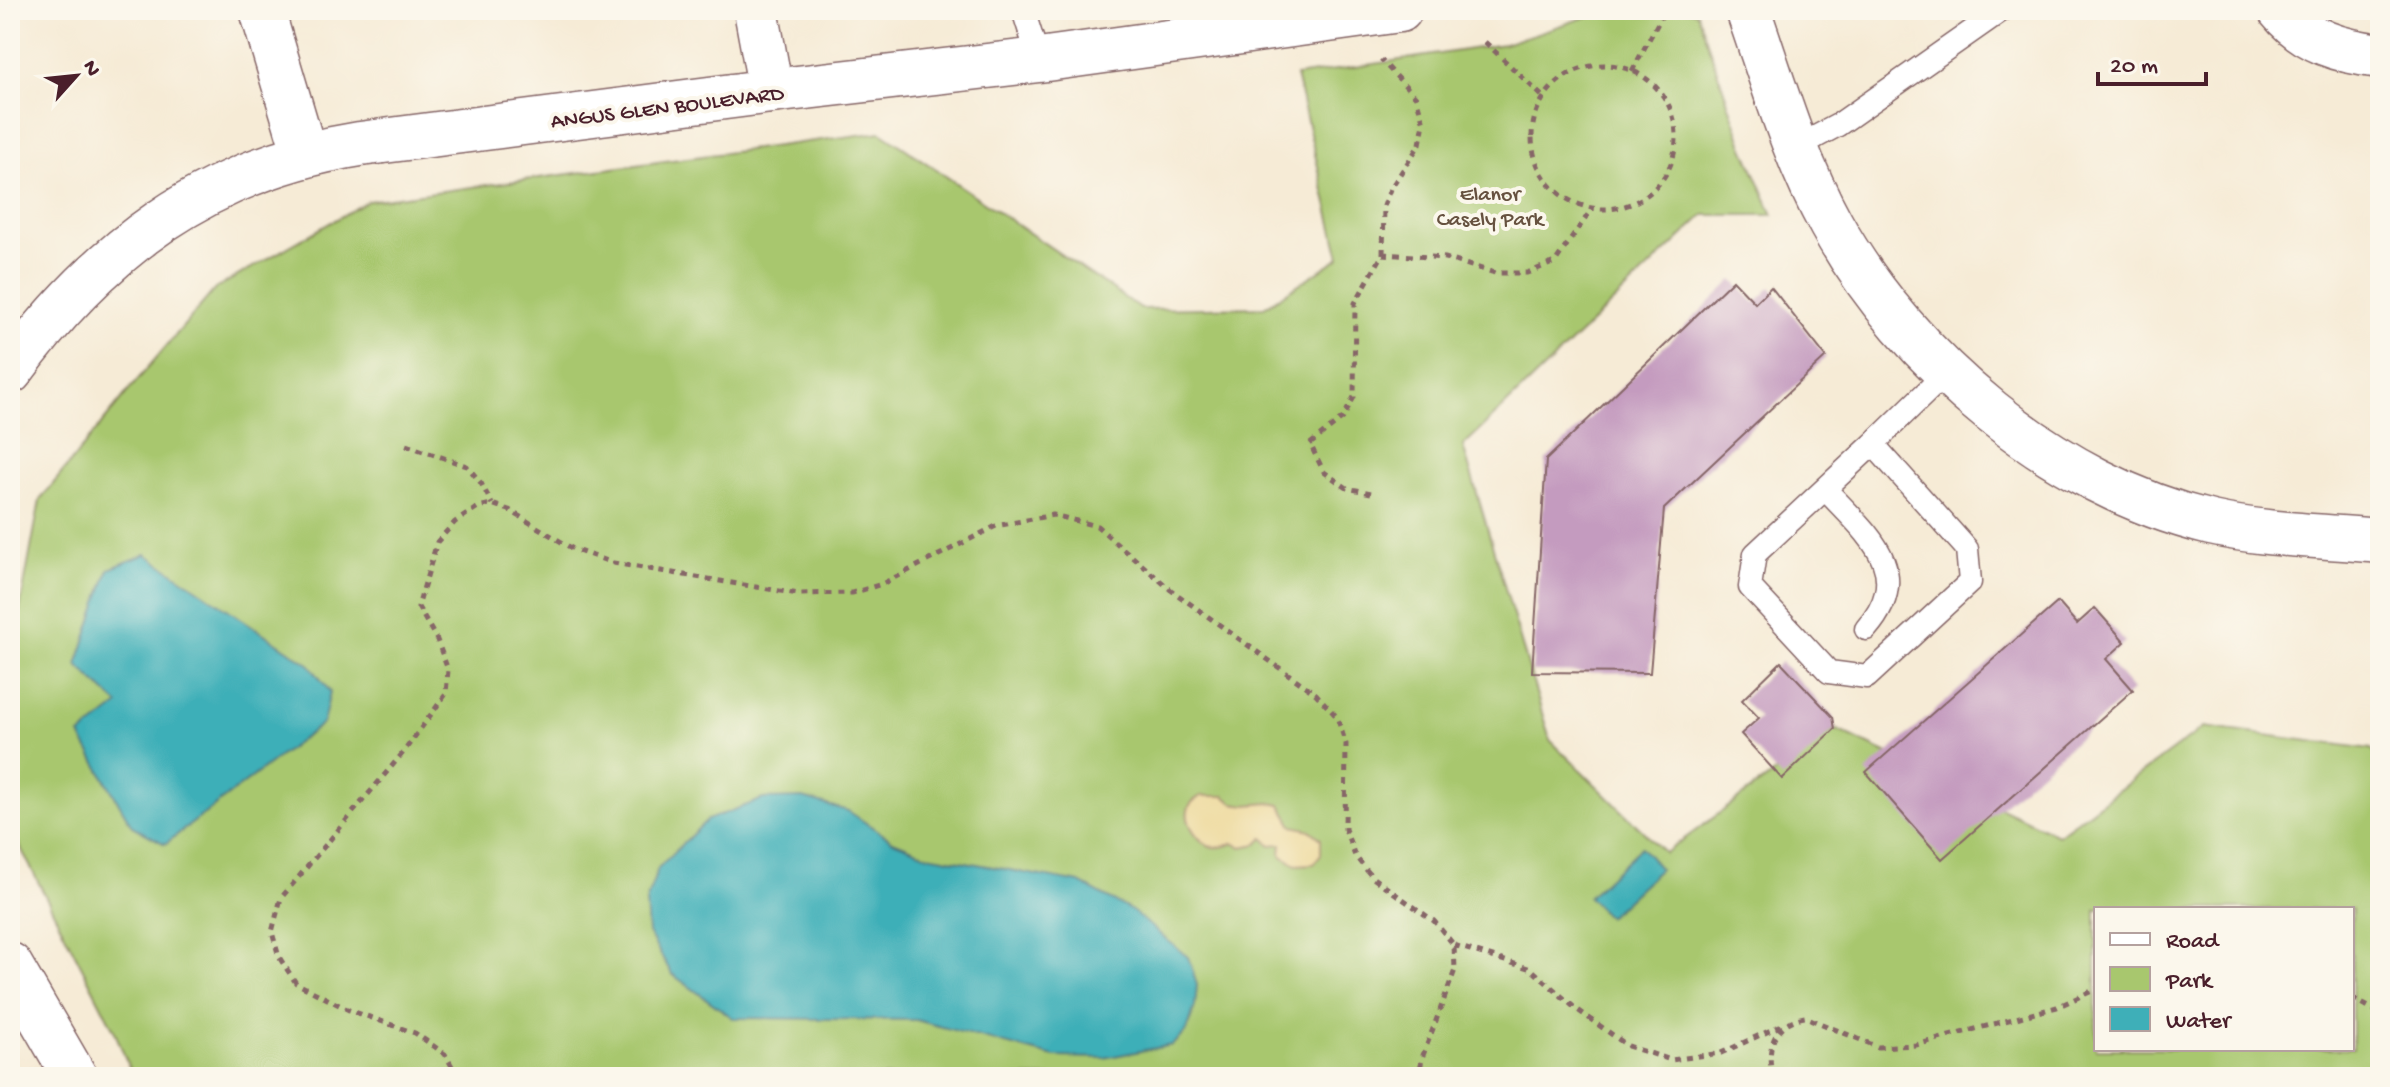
<svg xmlns="http://www.w3.org/2000/svg" width="2390" height="1087" font-family="'Gochi Hand',sans-serif">
  <style>
    .green { fill: #a8c76e; stroke: #79734c; stroke-width: 2; fill-rule: evenodd }
    .sand { fill: #eeda9e; stroke: #9c7c64; stroke-width: 2 }
    .water { fill: #3eafb8; stroke: #446772; stroke-width: 2 }
    .building { fill: #c49bbf }
    .lines { fill: none; stroke-linecap: round; stroke-linejoin: round }
    .service-casing { stroke: #866667; stroke-width: 25 }
    .minor-casing { stroke: #866667; stroke-width: 47 }
    .tertiary-casing { stroke: #866667; stroke-width: 47 }
    .path { stroke: #866667; stroke-width: 5; stroke-dasharray: 6 6; stroke-linecap: butt }
    .service { stroke: #fff; stroke-width: 22 }
    .minor { stroke: #fff; stroke-width: 44 }
    .tertiary { stroke: #fff; stroke-width: 44 }
    .labels { text-anchor: middle; stroke-width: 8; stroke-linejoin: round; paint-order: stroke }
    .street-label { font-size: 22px; fill: #4a1f2b; stroke: #fbf7ec }
    .park-label { font-size: 22px; fill: #66513f; stroke: #fbf7ec }
  </style>
  <rect width="100%" height="100%" fill="#fbf7ec"/>
  <filter id="ink" filterUnits="userSpaceOnUse"><feTurbulence type="fractalNoise" baseFrequency=".0125" numOctaves="2"/><feDisplacementMap in="SourceGraphic" scale="16" xChannelSelector="R" yChannelSelector="G"/><feConvolveMatrix kernelMatrix="1 2 1 2 8 2 1 2 1" color-interpolation-filters="sRGB"/></filter>
  <filter id="wash" filterUnits="userSpaceOnUse"><feTurbulence type="fractalNoise" baseFrequency=".006" numOctaves="4" result="noise"/><feDisplacementMap in="SourceGraphic" scale="32" xChannelSelector="R" yChannelSelector="G"/><feGaussianBlur stdDeviation="1.8" result="paint"/><feColorMatrix in="noise" values="0 0 0 0 0 0 0 0 0 0 0 0 0 0 0 0 0 1.4 0 .05"/><feComposite in="paint" operator="in"/></filter>
  <g filter="url(#wash)">
    <rect width="100%" height="100%" fill="#f6ebd6"/>
    <path class="green" d="M1607 10H1690L1697 13 1743 145 1773 215H1704L1463 446 1550 740 1665 853 1835 729 2058 835 2204 727 2371 749 2380 758V1077H133L114 1030 10 827V662L40 500 129 390 215 289 368 201 881 132 1141 309 1264 307 1340 257 1296 76 1504 44ZM2096 909H2352V1049H2096Z"/>
    <path class="sand" d="M1201 796H1225L1233 803 1246 805 1270 803 1281 805 1293 826 1310 830 1321 839V854L1313 864 1296 865 1281 855 1282 844 1271 845 1263 838 1257 844 1242 847 1233 843C1227 846 1220 848 1213 847 1200 844 1185 824 1188 810 1189 803 1195 800 1201 796Z"/>
    <path class="water" d="M146 554 310 665 330 692 323 723 165 844 132 826 80 735 119 705 77 665 109 569Z
      M803 798 848 811 893 841 928 855 1080 883 1132 911 1188 957 1197 985 1195 1006 1187 1031 1172 1045 1104 1058 1054 1057 916 1020 733 1018 672 974 648 933 646 902 658 868 707 820 763 799Z
      M1641 847 1660 869 1608 917 1588 897Z"/>
    <g id="blocks">
      <path class="building" d="M1733 280 1755 303 1771 287 1826 357 1664 509 1650 673 1532 672 1546 460Z
        M2058 602 2077 624 2095 608 2125 642 2106 659 2133 690 1942 859 1866 772Z
        M1781 662 1833 717 1835 729 1782 779 1741 734 1759 718 1742 700Z"/>
    </g>
  </g>
  <g filter="url(#ink)">
    <use href="#blocks" fill-opacity="0" stroke="#866667" stroke-width="2"/>
    <g class="lines">
      <defs>
        <path id="service" d="M1023 10 1039 60
          M1795 148 1838 125 2002 10
          M1873 444 1967 549 1970 582 1867 677 1829 672 1750 587 1755 554Z
          M1873 444 1946 373
          M1826 490C1865 532 1917 571 1866 629"/>
        <path id="minor" d="M262 10 305 155
          M756 10 771 91
          M1748 10C1773 82 1794 157 1831 224 1908 363 2056 486 2211 523 2263 535 2327 536 2380 541
          M2280 10C2306 42 2341 51 2380 56"/>
        <path id="tertiary" d="M10 372C100 249 207 168 360 144L771 91 1039 60 1400 10
          M10 965 75 1077"/>
      </defs>
      <use href="#service" class="service-casing"/>
      <use href="#minor" class="minor-casing"/>
      <use href="#tertiary" class="tertiary-casing"/>
      <path class="path" d="M1485 42 1543 97
        M1532 137a72 72 0 1 1 144 0a72 72 0 1 1-144 0Z
        M1632 71 1665 10
        M1383 254 1445 258 1495 273H1527L1555 262 1592 209
        M406 445 467 466 481 483 492 504
        M1371 493 1347 488 1324 472 1310 444 1343 418 1354 397 1355 303 1383 254 1384 206 1390 189 1420 144 1424 123 1416 97 1381 60
        M1454 945 1531 969 1575 1008 1628 1046 1671 1060 1721 1053 1782 1025
        M2352 998 2380 1013
        M458 1077 445 1054 415 1033 349 1010 296 983 279 957 272 932 281 898 402 754 446 694 448 670 437 640 418 607 437 542 455 522 478 507 492 504 509 510 573 549 613 563 798 594 852 593 882 584 996 526 1053 515 1097 526 1171 590 1316 694 1337 717 1346 744 1345 829 1355 856 1373 878 1434 921 1454 945 1455 970 1422 1058 1419 1077
        M1773 1077C1765 1049 1774 1022 1805 1017L1878 1047 1916 1045 2057 1007 2096 989"/>
      <use href="#service" class="service"/>
      <use href="#minor" class="minor"/>
      <use href="#tertiary" class="tertiary"/>
    </g>
  </g>
  <g class="labels">
    <g class="street-label">
      <text transform="translate(667 105) rotate(-7)" y="8">ANGUS GLEN BOULEVARD</text>
    </g>
    <g class="park-label">
      <text x="1490" y="200">Elanor<tspan x="1490" dy="25">Casely Park</tspan></text>
    </g>
  </g>
  <rect width="2390" height="1087" fill="none" stroke="#fbf7ec" stroke-width="40"/>
  <rect x="2094" y="907" width="260" height="144" fill="#fbf7ec" stroke="#b4a19f" stroke-width="2"/>
  <rect x="2110" y="933" width="40" height="12" fill="#ffffff" stroke="#b4a19f" stroke-width="2"/>
  <text x="2166" y="947" font-size="24" fill="#4a1f2b">Road</text>
  <rect x="2110" y="967" width="40" height="24" fill="#a8c76e" stroke="#b4a19f" stroke-width="2"/>
  <text x="2166" y="987" font-size="24" fill="#4a1f2b">Park</text>
  <rect x="2110" y="1007" width="40" height="24" fill="#3eafb8" stroke="#b4a19f" stroke-width="2"/>
  <text x="2166" y="1027" font-size="24" fill="#4a1f2b">Water</text>
  <g transform="translate(76 76) rotate(63)" stroke="#fbf7ec" stroke-width="6" paint-order="stroke">
  <path d="M0-6L14 30L0 20L-14 30Z" fill="#4a1f2b"/>
  <text y="-12" font-size="22" font-weight="bold" text-anchor="middle" fill="#4a1f2b">N</text>
  </g>
  <path d="M2098 72v12h108v-12" fill="none" stroke="#4a1f2b" stroke-width="4"/>
  <text x="2110" y="72" font-size="24" fill="#4a1f2b" stroke="#fbf7ec" stroke-width="6" paint-order="stroke">20 m</text>
</svg>
